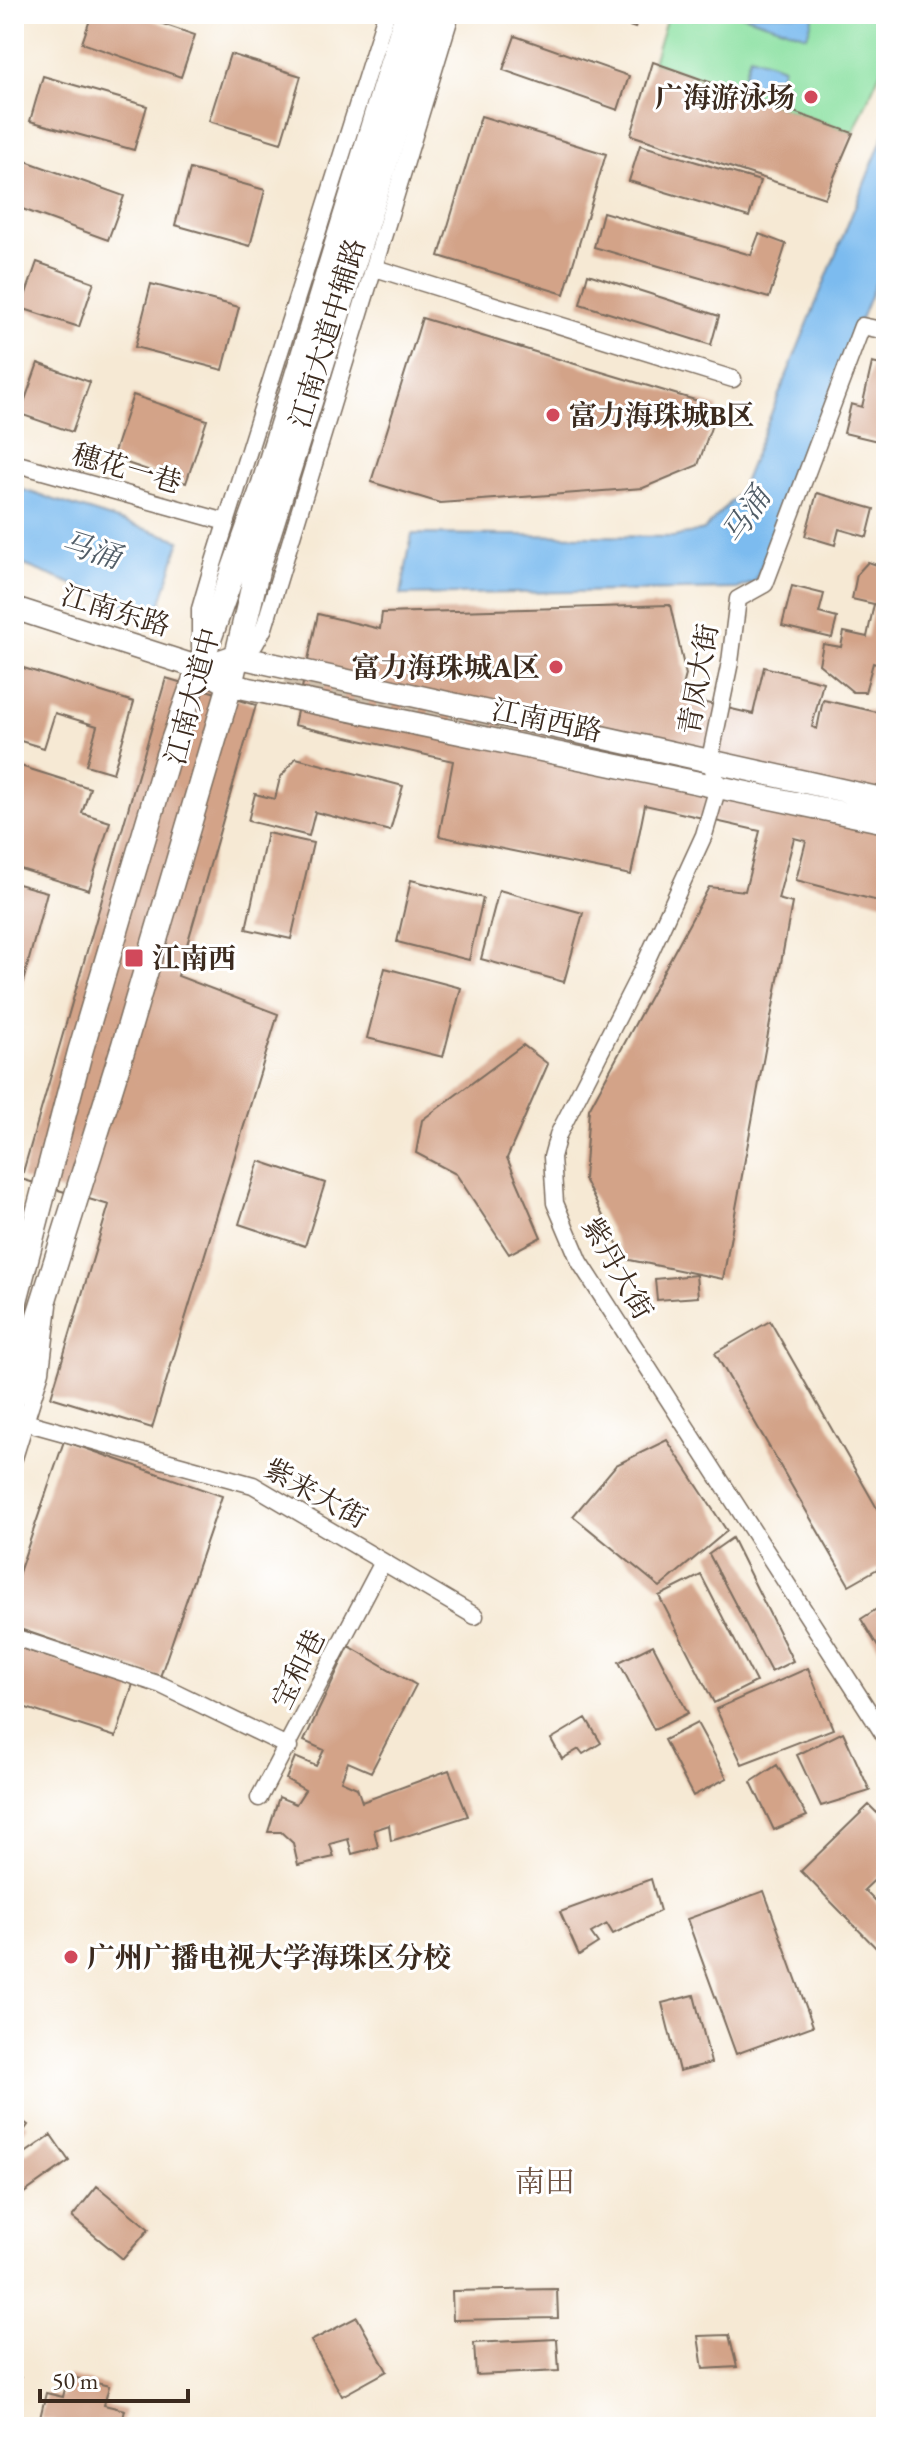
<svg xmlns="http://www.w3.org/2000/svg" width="900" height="2441" font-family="'EB Garamond','Noto Serif SC',serif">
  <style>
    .green { fill: #8ce1a3; stroke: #648660; stroke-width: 2 }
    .water { fill: #7bbbef; stroke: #5b7286; stroke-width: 2 }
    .building { fill: #d3a388 }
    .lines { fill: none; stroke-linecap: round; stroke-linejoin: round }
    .street-tunnel { stroke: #d1c3b0; stroke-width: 16; stroke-dasharray: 16 8; stroke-linecap: butt }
    .street-casing { stroke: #7c6d5e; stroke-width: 19 }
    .secondary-casing { stroke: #7c6d5e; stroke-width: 25 }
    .primary-casing { stroke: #7c6d5e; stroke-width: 27 }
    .street { stroke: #fff; stroke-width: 16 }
    .secondary { stroke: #fff; stroke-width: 22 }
    .primary { stroke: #fff; stroke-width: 24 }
    .poi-dot { fill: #d1495b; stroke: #fff; stroke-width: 3 }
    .labels { text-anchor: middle; stroke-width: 6; stroke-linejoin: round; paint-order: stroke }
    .poi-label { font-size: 28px; font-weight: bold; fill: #3b2a1e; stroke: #fff; text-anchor: start }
    .street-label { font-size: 28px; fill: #3b2a1e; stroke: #fff }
    .water-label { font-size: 30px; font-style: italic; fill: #515d67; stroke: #fff }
    .neighbourhood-label { font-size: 30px; fill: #705443; stroke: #fff }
  </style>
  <rect width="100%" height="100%" fill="#fff"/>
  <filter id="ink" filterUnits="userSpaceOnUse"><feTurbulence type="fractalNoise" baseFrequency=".0125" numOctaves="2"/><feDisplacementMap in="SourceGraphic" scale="16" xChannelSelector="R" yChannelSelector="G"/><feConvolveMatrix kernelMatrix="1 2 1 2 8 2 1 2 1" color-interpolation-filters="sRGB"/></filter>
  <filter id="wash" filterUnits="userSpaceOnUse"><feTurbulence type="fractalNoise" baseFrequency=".006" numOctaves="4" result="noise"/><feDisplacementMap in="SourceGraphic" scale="32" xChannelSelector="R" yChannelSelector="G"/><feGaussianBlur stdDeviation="1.8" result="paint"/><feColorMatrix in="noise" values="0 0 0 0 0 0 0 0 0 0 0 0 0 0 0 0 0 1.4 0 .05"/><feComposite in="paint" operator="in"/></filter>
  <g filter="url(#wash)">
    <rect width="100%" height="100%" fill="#f6e9d4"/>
    <path class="green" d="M668 14H886V59L853 133 653 62Z"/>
    <path class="water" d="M740 14H814L807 36Z
      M750 56 783 67 775 91 742 80Z
      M886 130V257L755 582 737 589 401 595 412 534 674 537 704 530 739 493Z
      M14 487 180 540 160 606 125 605 14 561Z"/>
    <g id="blocks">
      <path class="building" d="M92 14H134L195 35 181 77 82 43Z
        M594 14H639L635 28Z
        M515 36 629 76 618 110 503 70Z
        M230 54 301 76 281 143 209 121Z
        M653 62 853 133 825 198 631 135Z
        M43 76 147 106 134 150 30 121Z
        M481 116 606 154 564 294 439 256Z
        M640 145 760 181 749 217 629 181Z
        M20 159 124 196 108 240 14 206V175Z
        M190 169 265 190 250 246 175 225Z
        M603 212 751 255 759 234 786 244 769 298 594 247Z
        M37 262 94 282 79 327 21 308Z
        M588 274 719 316 711 345 580 304Z
        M151 284 239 307 223 370 135 347Z
        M422 318 718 407 698 465 643 488 440 503 371 482Z
        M38 363 90 382 72 432 20 414Z
        M872 363 886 366V443L844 433 851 404 862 407Z
        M133 395 207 420 186 483 112 458Z
        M817 493 874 509 867 537 839 529 835 545 805 536Z
        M868 562 886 568V667L873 663 865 692H853L819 664 823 644 841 647 844 632 867 637 874 604 852 599 857 574Z
        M792 586 824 594 819 613 837 618 832 638 782 626Z
        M670 605 686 675 680 697 753 714 764 667 823 682 812 727 817 729 823 700 886 714V903L796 880 806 841 794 838 778 899 792 903 723 1279 625 1259 584 1179 589 1109 709 887 745 891 760 831 645 805 631 875 439 836 453 761 294 725 318 614 380 629 382 613Z
        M17 666 134 702 113 773 86 765 97 726 55 713 44 748 14 739Z
        M166 678 256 705 178 976 278 1014 152 1428 51 1397 109 1205 21 1179Z
        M296 758 403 786 390 831 315 812 309 836 248 821 255 794 275 799 280 778Z
        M14 764 90 788 82 813 110 822 89 890 14 867Z
        M267 833 313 843 291 939 246 929Z
        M411 880 483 898 469 960 397 942Z
        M14 883 47 892 15 1012H14Z
        M499 890 583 913 564 982 481 959Z
        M385 968 461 988 443 1057 367 1038Z
        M523 1045 548 1064 507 1158 541 1237 509 1254 456 1174 416 1153 422 1120Z
        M259 1161 325 1183 305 1246 239 1224Z
        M696 1275 698 1297 657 1300 655 1279Z
        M770 1321 886 1524V1564L849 1585 715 1353Z
        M667 1440 727 1531 660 1587 573 1516 616 1465Z
        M64 1441 222 1496 160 1677 14 1627V1587Z
        M732 1538 793 1661 771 1672 709 1554Z
        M701 1575 756 1682 714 1703 659 1596Z
        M886 1603V1660L861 1619Z
        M653 1645 688 1713 654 1730 619 1662Z
        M14 1646 133 1684 116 1737 14 1704Z
        M349 1646 416 1685 371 1772 348 1762 341 1781 357 1788 362 1802 449 1770 468 1816 391 1841 389 1825 374 1830 378 1847 352 1854 348 1839 330 1844 334 1857 298 1865 293 1843 281 1832H268L279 1797 296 1804 305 1790 286 1779 295 1757 316 1766 324 1750 304 1741Z
        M808 1668 833 1729 742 1764 716 1709Z
        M586 1718 601 1743 583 1754 579 1749 562 1759 551 1739Z
        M697 1723 727 1778 693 1796 664 1740Z
        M843 1732 870 1791 821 1806 797 1755Z
        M777 1765 807 1816 774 1830 751 1782Z
        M869 1805 886 1822V1869L864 1890 886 1912V1958L801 1871Z
        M651 1879 660 1911 613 1934 607 1924 591 1933 598 1943 579 1955 560 1912Z
        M764 1891 813 2026 736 2054 687 1919Z
        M694 1995 711 2063 679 2071 662 2003Z
        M14 2115 28 2125 14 2145Z
        M51 2135 69 2161 14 2200V2161Z
        M97 2186 149 2229 123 2259 72 2217Z
        M557 2289 558 2318 453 2320 452 2291Z
        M357 2317 387 2371 342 2396 311 2341Z
        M729 2335 737 2367 703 2369 698 2336Z
        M557 2339 559 2371 476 2375 474 2343Z
        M14 2370 21 2378 15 2403H14Z
        M68 2376 109 2386 104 2405 125 2410 121 2427H77L40 2418 46 2393 63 2397Z"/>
    </g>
  </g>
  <g filter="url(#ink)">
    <use href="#blocks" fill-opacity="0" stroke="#7c6d5e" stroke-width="2"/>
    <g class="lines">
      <path class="street-tunnel" d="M285 681 599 751"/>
      <defs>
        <path id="street" d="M375 268 733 379
          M886 331 862 326 765 584 738 599 730 662 710 759 718 787 704 835 643 968 558 1135 552 1157 555 1203 580 1262 886 1738
          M14 463 226 522
          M200 648V609L212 568 386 14
          M235 656 255 644 264 628 451 14
          M25 1422 253 1485 475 1616
          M14 1458 41 1371 49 1305
          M14 1637 161 1685 289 1747
          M259 1798 383 1562"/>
        <path id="secondary" d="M14 608 200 668 230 685 886 822
          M200 668 235 656 886 800"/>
        <path id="primary" d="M14 1305 80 1052 168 755 263 487 407 14
          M14 1395 124 1045 230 685 258 567 432 14"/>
      </defs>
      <use href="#street" class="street-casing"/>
      <use href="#secondary" class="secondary-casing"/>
      <use href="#primary" class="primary-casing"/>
      <use href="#street" class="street"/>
      <use href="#secondary" class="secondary"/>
      <use href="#primary" class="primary"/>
    </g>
  </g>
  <g class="poi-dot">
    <circle cx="811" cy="97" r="8"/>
    <circle cx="553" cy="415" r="8"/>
    <circle cx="556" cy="667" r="8"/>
    <rect x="124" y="948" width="20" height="20" rx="4"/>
    <circle cx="71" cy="1957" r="8"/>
  </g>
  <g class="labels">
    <g class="poi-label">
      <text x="795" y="107" text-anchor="end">广海游泳场</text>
      <text x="569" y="425">富力海珠城B区</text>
      <text x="540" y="677" text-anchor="end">富力海珠城A区</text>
      <text x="152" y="968">江南西</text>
      <text x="87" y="1967">广州广播电视大学海珠区分校</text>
    </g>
    <g class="street-label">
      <text transform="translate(327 333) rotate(-73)" y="10">江南大道中辅路</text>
      <text transform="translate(127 468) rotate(16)" y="10">穗花一巷</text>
      <text transform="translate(116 610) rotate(17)" y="10">江南东路</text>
      <text transform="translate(698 679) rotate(-80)" y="10">青凤大街</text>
      <text transform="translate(192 696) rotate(-75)" y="10">江南大道中</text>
      <text transform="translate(547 720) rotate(12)" y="10">江南西路</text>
      <text transform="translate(618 1268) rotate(60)" y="10">紫丹大街</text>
      <text transform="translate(316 1493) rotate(29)" y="10">紫来大街</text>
      <text transform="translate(298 1669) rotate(-64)" y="10">宝和巷</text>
    </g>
    <g class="water-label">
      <text transform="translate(746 516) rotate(-56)" y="10">马涌</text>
      <text transform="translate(91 550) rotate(17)" y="10">马涌</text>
    </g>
    <g class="neighbourhood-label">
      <text x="545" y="2192">南田</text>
    </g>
  </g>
  <rect width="900" height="2441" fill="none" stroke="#fff" stroke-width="48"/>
  <path d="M40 2389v12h148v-12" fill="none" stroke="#3b2a1e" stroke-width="4"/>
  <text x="52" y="2389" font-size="24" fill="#3b2a1e" stroke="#ffffff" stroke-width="6" paint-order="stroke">50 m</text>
</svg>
